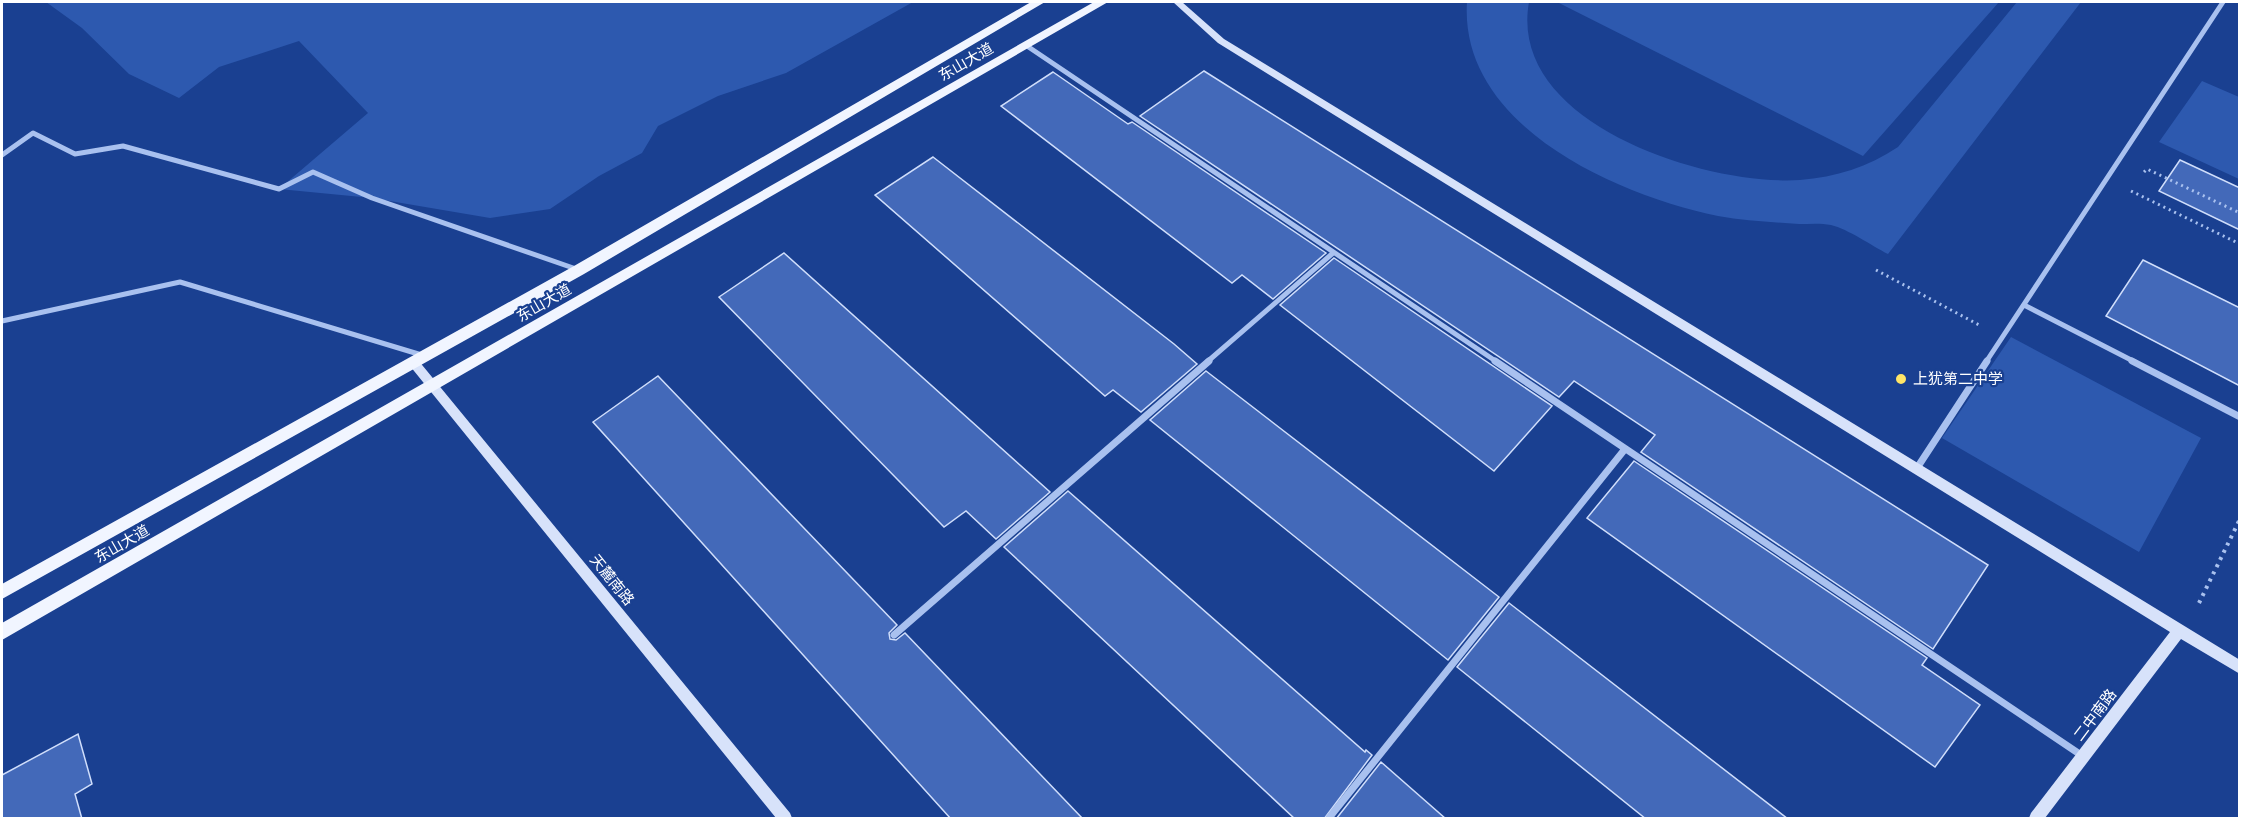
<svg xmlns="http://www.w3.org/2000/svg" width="2241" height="820" font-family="'Source Sans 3','Noto Sans SC',sans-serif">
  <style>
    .green { fill: #2d59af }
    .building { fill: #4369b9; stroke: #d0defb; stroke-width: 1.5 }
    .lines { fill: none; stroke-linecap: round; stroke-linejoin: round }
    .path-far1 { stroke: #a9c1ef; stroke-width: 3; stroke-dasharray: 2 4; stroke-linecap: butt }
    .path { stroke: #a9c1ef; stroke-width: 4; stroke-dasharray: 3 5; stroke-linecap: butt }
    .street-far1 { stroke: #a9c1ef; stroke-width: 5 }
    .street { stroke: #a9c1ef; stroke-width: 7 }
    .secondary { fill: #d7e2fa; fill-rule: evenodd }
    .primary { fill: #f1f5ff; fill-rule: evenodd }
    .poi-dot { fill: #ffe567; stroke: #1a4091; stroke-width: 2 }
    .labels { text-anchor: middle; stroke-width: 4.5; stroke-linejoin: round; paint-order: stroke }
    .street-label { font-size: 15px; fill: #fff; stroke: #1a4091 }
    .poi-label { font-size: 15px; fill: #fff; stroke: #1a4091; text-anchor: start }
  </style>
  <rect width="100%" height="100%" fill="#1a4091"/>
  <path class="green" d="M46 2H913L786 73 718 96 658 126 642 153 599 176 550 209 490 218 372 198 279 189 368 113 299 41 219 67 179 98 129 74 82 28Z
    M1467 2H1529C1507 124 1707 186 1800 180 1836 177 1868 167 1898 147L2017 2H2081L1888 254C1872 246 1848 229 1831 225 1821 223 1809 224 1799 224 1772 222 1745 221 1718 216 1617 195 1459 126 1467 2Z
    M1557 2H1999L1863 156Z
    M2202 81 2239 97V179L2159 142Z
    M2011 337 2201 438 2139 552 1942 438Z"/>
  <path class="building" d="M1204 71 1988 565 1933 649 1641 452 1655 435 1574 381 1559 397 1140 116Z
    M1053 72 1128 124 1132 122 1326 253 1273 299 1242 275 1232 283 1001 106Z
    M933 157 1174 344 1197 364 1141 412 1113 390 1105 396 875 195Z
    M2180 160 2240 188V230L2159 191Z
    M784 253 1050 492 996 539 966 511 944 527 719 297Z
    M1334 258 1552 406 1494 471 1280 305Z
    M2143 260 2240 308V386L2106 316Z
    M1206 371 1499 597 1448 660 1150 420Z
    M658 376 897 625 889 633 890 639 896 640 905 633 1083 819H951L593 422Z
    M1634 461 1927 658 1922 665 1980 705 1935 767 1587 518Z
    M1068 491 1365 752 1366 750 1372 755 1324 819H1295L1004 547Z
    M1509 603 1788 819H1646L1457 667Z
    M78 734 92 784 75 794 82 819H2V775Z
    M1381 762 1446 819H1336Z"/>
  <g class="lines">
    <path class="path-far1" d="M2144 172 2147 169 2240 213
      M2131 191 2240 244
      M1876 270 1981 326"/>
    <path class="path" d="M2199 603 2240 519"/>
    <path class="street-far1" d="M1027 46 1497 362
      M2 155 33 133 75 154 123 146 279 189 313 172 372 198 579 270
      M2024 305 2135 362
      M2 321 180 282 425 356
      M1207 362 1333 253
      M1986 362 2223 2"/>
    <path class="street" d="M1495 361 2084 757
      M2132 361 2240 417
      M1917 468 1987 361
      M894 635 1209 361
      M1329 818 1625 449"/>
    <path class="secondary" d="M1173 2H1182L1224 39 2240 660V674L2181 639 2045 818H2029L2031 813 2170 632 1218 43Z
      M414 358 418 360 790 813 792 818H776L410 366 408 363 410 360Z"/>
    <path class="primary" d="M1031 2H1045L584 274 2 599V584L574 266Z
      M1094 2H1108L2 640V623Z"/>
  </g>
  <circle class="poi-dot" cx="1901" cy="379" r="6"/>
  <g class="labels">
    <g class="street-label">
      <text transform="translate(966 62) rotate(-30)" y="5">东山大道</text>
      <text transform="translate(544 303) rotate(-30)" y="5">东山大道</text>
      <text transform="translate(122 544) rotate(-30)" y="5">东山大道</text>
      <text transform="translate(612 580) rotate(51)" y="5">天麓南路</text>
      <text transform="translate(2095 715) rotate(-53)" y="5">二中南路</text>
    </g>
    <g class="poi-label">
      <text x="1913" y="384">上犹第二中学</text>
    </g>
  </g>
  <rect width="2241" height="820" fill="none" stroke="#ffffff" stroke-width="6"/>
</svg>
